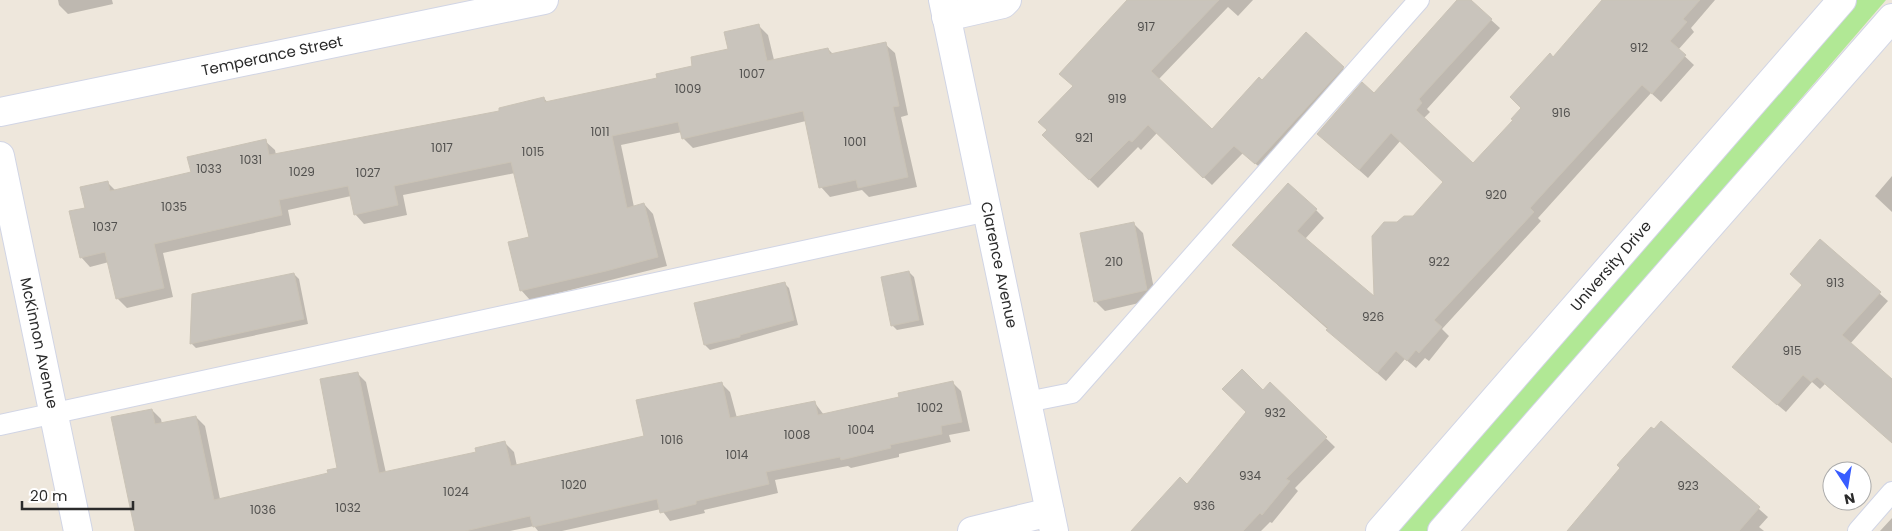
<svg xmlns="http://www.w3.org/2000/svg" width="1892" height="531" font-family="Poppins,sans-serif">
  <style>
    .green { fill: #b1e895 }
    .shadow { fill: #0003 }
    .building { fill: #c9c4bc; stroke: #cac3b6 }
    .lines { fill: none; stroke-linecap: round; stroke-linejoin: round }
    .lane-casing { stroke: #d1d5e5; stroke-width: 22 }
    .street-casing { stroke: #d1d5e5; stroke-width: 30 }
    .secondary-casing { stroke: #d1d5e5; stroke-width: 30 }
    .lane { stroke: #fff; stroke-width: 20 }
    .street { stroke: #fff; stroke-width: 28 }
    .secondary { stroke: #fff; stroke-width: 28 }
    .labels { text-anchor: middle; stroke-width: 4.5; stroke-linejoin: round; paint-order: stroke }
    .number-label { font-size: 12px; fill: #52514f }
    .street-label { font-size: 15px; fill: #2b2b2b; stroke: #fff }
  </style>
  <rect width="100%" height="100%" fill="#eee7dc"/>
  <path class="green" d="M1857 0H1886L1428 531H1397Z"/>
  <path class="shadow" d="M58 0H112L113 4 68 14 59 5Z
    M1128 0H1253L1238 16 1228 7 1158 80 1212 131 1262 82 1343 68 1352 76 1264 171 1243 153 1212 185 1157 133 1141 150 1138 147 1098 188 1044 135Z
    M1459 0H1469L1500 28 1427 109 1430 112 1423 119 1473 165 1515 120 1553 58 1604 0H1715L1691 28 1694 32 1678 50 1694 65 1661 102 1651 93 1538 218 1541 221 1442 329 1449 336 1429 361 1425 358 1416 368 1405 359 1386 381 1233 245 1316 210 1324 218 1305 239 1375 299 1397 223 1413 218 1445 182 1401 140 1368 178 1327 142 1374 95Z
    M759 26 768 35 774 60 828 49 834 55 885 44 895 53 908 115 901 117 917 187 869 197 862 190 830 197 821 187 806 121 693 148 683 138 682 132 621 145 634 207 644 204 653 214 667 266 530 300 521 290 530 238 515 173 403 195 407 215 364 224 355 214 351 196 288 210 291 225 163 253 173 297 127 308 117 298 109 262 90 267 81 257 87 209 107 182 116 191 192 173 265 141 275 150 276 155 501 112 544 98 548 103 658 79 694 67 730 50Z
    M1892 176V212L1875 196Z
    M1133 223 1143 233 1156 299 1105 311 1095 301Z
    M1820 241 1888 301 1850 344 1892 381V442L1825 384 1820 389 1812 382 1786 412 1742 375 1804 286Z
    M909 272 914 277 924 325 897 330 892 325Z
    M294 274 299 279 308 324 196 348 191 343Z
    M784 283 789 288 798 325 710 350 705 345 696 304Z
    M357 373 366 382 386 473 477 453 505 443 514 452 517 466 645 437 721 383 730 392 737 418 815 403 824 415 900 398 952 382 961 391 970 431 949 435 951 442 899 454V457L851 468 848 466 775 480 778 493 704 510 705 513 670 521 661 509 562 531H538L534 526 510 531H136L152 410 161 419 162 424 196 417 205 426 220 499 329 474 339 469Z
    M1270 384 1335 447 1295 488 1298 491 1272 523 1270 522 1261 531H1149Z
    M1661 423 1768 517 1759 527 1764 531H1569Z
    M1892 518V531H1880Z"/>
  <path class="building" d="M1127 0H1219L1151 71 1212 129 1259 77 1262 80 1306 32 1344 67 1255 164 1234 146 1203 178 1148 125 1132 142 1129 140 1089 180 1042 135 1047 130 1038 122 1073 86 1059 74Z
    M1457 0H1471L1492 19 1419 99 1422 103 1416 110 1473 163 1513 120 1511 119 1521 108 1510 97 1550 53 1553 57 1602 0H1700L1683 19 1687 22 1670 41 1686 55 1652 94 1642 85 1530 208 1534 212 1434 320 1442 327 1419 353 1416 350 1407 361 1396 351 1377 373 1326 330 1328 328 1232 245 1288 183 1317 209 1297 231 1374 296 1372 236 1384 222H1397L1404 216H1413L1443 182 1391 133 1359 170 1317 134 1362 82 1374 93Z
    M759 24 767 61 828 48 830 54 886 42 899 106 893 107 908 177 858 188 856 180 819 188 803 111 682 139 678 122 612 136 627 208 644 203 658 257 606 271 520 291 508 242 529 237 511 162 394 186 398 205 354 215 348 186 279 200 282 215 154 244 164 288 116 299 105 252 80 258 69 211 85 208 80 187 108 181 110 191 191 172 187 157 266 139 269 155 499 111V108L544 97 545 102 657 78 656 74 692 66 691 57 728 49 724 32Z
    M1134 222 1147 290 1094 302 1080 233Z
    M1820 239 1881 292 1842 335 1892 379V443L1817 377 1811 382 1803 375 1777 405 1732 367 1802 285 1790 274Z
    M909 271 919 320 891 326 881 277Z
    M294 273 304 319 190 344 192 294Z
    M785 282 794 320 740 335V337L704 345 694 303Z
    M1242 369 1263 390 1270 382 1327 437 1286 479 1290 481 1262 515 1260 513 1243 531H1131L1180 477 1187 484 1246 412 1222 389Z
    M358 372 379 473 476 452 475 448 505 441 511 466 644 436 636 400 722 382 730 418 815 401 818 415 899 397 898 393 953 381 962 422 941 426 942 434 890 445 891 448 841 460 840 457 766 472 769 484 696 501V504L660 513 657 499 533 527 530 516 465 531H135L111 417 152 409 155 424 196 416 214 500 328 473 327 470 337 468 320 379Z
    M1661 421 1760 507 1739 531H1567L1620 468 1617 465 1651 427 1654 429Z"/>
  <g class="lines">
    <defs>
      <path id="lane" d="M1027 402 1072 393 1419 0
        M0 425 988 211
        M1858 531 1892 492"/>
      <path id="street" d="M946 17 1003 4 1007 0
        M0 112 544 0
        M0 156 78 531
        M972 531 1050 512
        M1380 531 1842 0
        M1442 531 1892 18"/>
      <path id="secondary" d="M943 0 1054 531"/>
    </defs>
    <use href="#lane" class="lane-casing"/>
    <use href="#street" class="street-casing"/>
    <use href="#secondary" class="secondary-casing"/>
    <use href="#lane" class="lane"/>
    <use href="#street" class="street"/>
    <use href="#secondary" class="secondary"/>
  </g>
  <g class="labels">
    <g class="number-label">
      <text x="1146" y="31">917</text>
      <text x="1639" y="52">912</text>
      <text x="752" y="78">1007</text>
      <text x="688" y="93">1009</text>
      <text x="1117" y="103">919</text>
      <text x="1561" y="117">916</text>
      <text x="600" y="136">1011</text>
      <text x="1084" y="142">921</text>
      <text x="855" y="146">1001</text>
      <text x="442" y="152">1017</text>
      <text x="533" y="156">1015</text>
      <text x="251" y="164">1031</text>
      <text x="209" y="173">1033</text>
      <text x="302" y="176">1029</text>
      <text x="368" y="177">1027</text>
      <text x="1496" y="199">920</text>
      <text x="174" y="211">1035</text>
      <text x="105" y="231">1037</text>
      <text x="1114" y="266">210</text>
      <text x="1439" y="266">922</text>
      <text x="1835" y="287">913</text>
      <text x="1373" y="321">926</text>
      <text x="1792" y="355">915</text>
      <text x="930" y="412">1002</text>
      <text x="1275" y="417">932</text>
      <text x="861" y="434">1004</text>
      <text x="797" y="439">1008</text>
      <text x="672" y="444">1016</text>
      <text x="737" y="459">1014</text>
      <text x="1250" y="480">934</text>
      <text x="574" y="489">1020</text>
      <text x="1688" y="490">923</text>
      <text x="456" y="496">1024</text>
      <text x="1204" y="510">936</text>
      <text x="348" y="512">1032</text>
      <text x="263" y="514">1036</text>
    </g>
    <g class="street-label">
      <text transform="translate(272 56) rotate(-12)" y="5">Temperance Street</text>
      <text transform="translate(999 265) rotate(78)" y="5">Clarence Avenue</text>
      <text transform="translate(1611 266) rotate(-49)" y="5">University Drive</text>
      <text transform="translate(39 343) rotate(78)" y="5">McKinnon Avenue</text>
    </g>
  </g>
  <g transform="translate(1847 486) rotate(168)"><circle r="24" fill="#ffffff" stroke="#aaaaaa"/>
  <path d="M0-4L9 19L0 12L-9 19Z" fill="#385cff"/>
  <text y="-8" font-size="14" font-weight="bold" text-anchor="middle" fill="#2b2b2b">N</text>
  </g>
  <path d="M22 501v8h111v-8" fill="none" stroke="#2b2b2b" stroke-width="2.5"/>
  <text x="30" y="501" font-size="15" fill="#2b2b2b" stroke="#ffffff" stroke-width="4" paint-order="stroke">20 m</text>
</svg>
